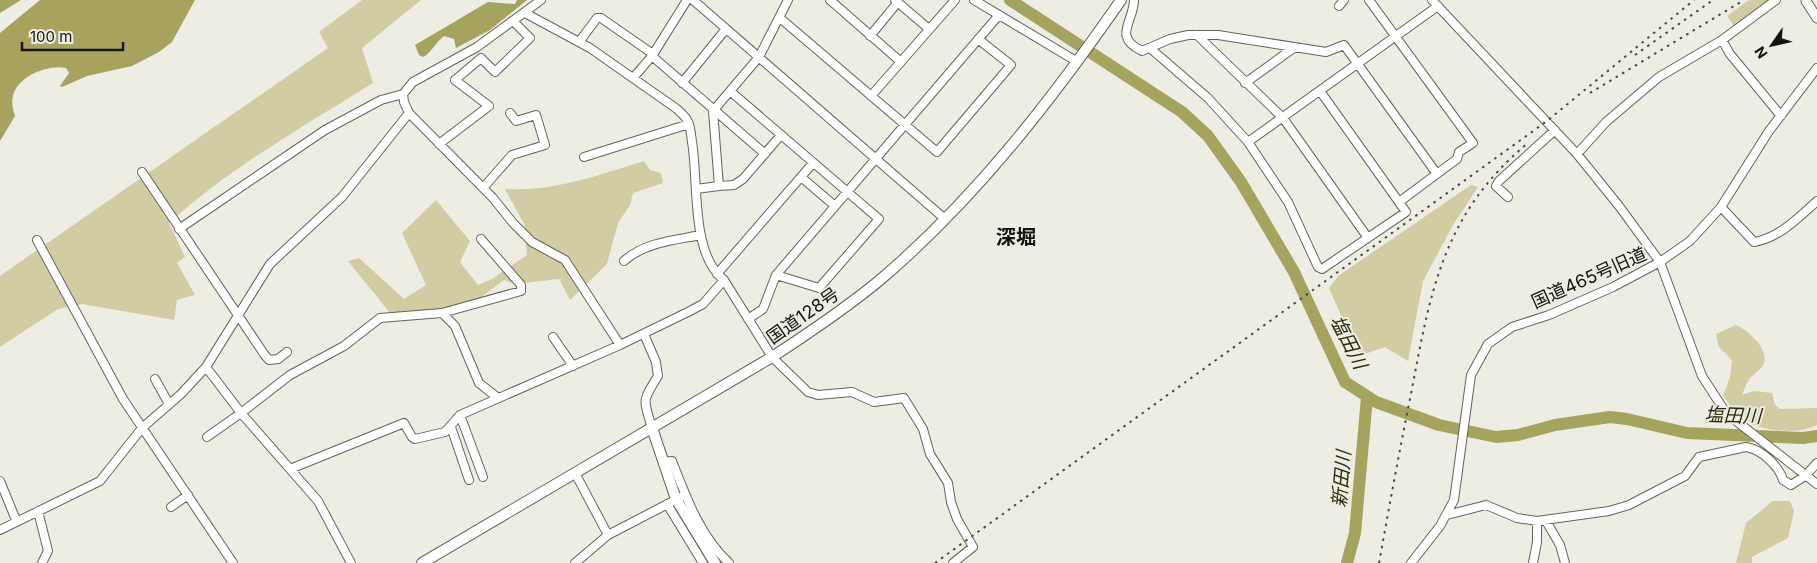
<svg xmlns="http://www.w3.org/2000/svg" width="1817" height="563" font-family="Inter,'Noto Sans JP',sans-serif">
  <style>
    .green { fill: #cfcda1 }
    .water { fill: #a6a35f }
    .pier { fill: #edede3 }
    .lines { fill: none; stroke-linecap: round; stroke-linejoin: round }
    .river { stroke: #a6a35f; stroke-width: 12 }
    .minor-casing { stroke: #64645c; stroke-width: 10 }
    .major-casing { stroke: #64645c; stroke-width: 11 }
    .highway-casing { stroke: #64645c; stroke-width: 12 }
    .minor { stroke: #fff; stroke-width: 8 }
    .major { stroke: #fff; stroke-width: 9 }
    .highway { stroke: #fff; stroke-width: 10 }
    .rail { stroke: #494945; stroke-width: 2; stroke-dasharray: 2.5 5; stroke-linecap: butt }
    .labels { text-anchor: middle; stroke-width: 4; stroke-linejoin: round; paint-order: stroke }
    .street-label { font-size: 18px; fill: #131310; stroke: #edede3 }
    .water-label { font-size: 19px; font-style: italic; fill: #2c2a0b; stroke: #edede3 }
    .quarter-label { font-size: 20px; font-weight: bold; fill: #131310; stroke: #edede3 }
  </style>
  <rect width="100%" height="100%" fill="#edede3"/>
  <path class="green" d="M362 0H421L362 48 373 83C303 127 230 167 169 223L185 257 177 263 195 295 177 300 174 320 82 304 58 309 0 347V276L328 48 319 32Z
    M1749 0H1770L1734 26 1727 16Z
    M644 161 650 170 661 173 663 183 633 193 630 205 618 223 607 264 570 300 559 279 515 284 504 280 480 298 432 312 390 313 348 261 359 258 404 299 426 285 402 233 436 200 470 241 460 262 478 285 492 279 527 255 524 224 505 189C554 192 598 175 644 161Z
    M1471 185 1478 187 1453 225 1423 281 1408 361 1385 347 1359 356 1329 288 1338 276Z
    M1736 325C1748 330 1773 352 1762 367 1759 371 1754 374 1750 378 1747 382 1744 390 1742 395L1754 391 1772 393 1775 405 1780 409 1817 408V425C1798 435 1758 432 1741 417 1734 412 1729 403 1723 396L1730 377 1732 360 1719 347 1716 334Z
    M1773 501H1790L1794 511 1788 538 1752 557V563H1736L1746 523Z"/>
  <path class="water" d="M0 0H195L172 42 159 52 132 66 87 76 62 87 60 86 69 73 66 68C49 64 17 76 13 96 11 103 13 109 15 116L0 141Z
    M517 0H527L490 30 456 48 454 39 444 36C436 42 431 53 423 57L419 55 415 45 488 2 515 4Z"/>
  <path class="pier" d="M21 0H40L0 33V13Z"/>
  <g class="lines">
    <path class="river" d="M1010 0 1182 112 1208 136 1241 182 1294 272 1345 382 1376 402 1439 425 1496 437 1518 435 1555 425 1610 417 1627 419 1687 433 1803 438 1817 436
      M1347 563 1355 533 1367 397"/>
    <defs>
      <path id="minor" d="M541 0 477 47 413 82 403 94 404 102 409 113 493 198 513 223 532 242 565 260 620 345
        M693 0 945 219
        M830 0 901 62
        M895 0 929 29
        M974 0 1076 61
        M1134 0C1134 21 1112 37 1142 51L1170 39 1188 35H1218L1326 52 1344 45 1437 174
        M1369 0 1473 143 1459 152 1457 159 1399 202
        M1432 0 1577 154 1619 206 1660 262 1702 376 1726 413 1817 484
        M1339 6 1344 0
        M525 13 590 48 677 109C680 112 685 116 687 120 691 126 691 136 692 142 699 183 690 253 724 280L772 357 808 392 818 395 852 392 874 402 904 398 923 429 930 454 948 483 951 502 957 519 973 547 953 563
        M780 18 937 152 1011 65 978 39
        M1197 35 1283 118 1368 238
        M870 36 898 2
        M1722 40 1730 54 1781 116
        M579 42 597 18H601L653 54
        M1151 49 1208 98 1248 142 1288 202 1318 267 1322 269 1406 212 1320 91
        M652 56 765 154
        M633 78 652 56 687 0
        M682 83 726 29
        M1245 83 1295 47
        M730 91 879 219 819 288 776 275
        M871 96 955 0
        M1248 142 1438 6
        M439 144 489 106 455 80 481 58 495 72 530 38 514 22
        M1577 154 1606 122 1659 77 1722 40 1776 0
        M584 157 689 124
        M142 172 264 354 269 360 278 359 287 352
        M801 177 835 206
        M719 186 734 185 743 179 781 135
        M483 188 512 155 545 145 536 115 516 121 510 113
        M696 189 719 186 713 111 759 57 788 0
        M1508 197 1496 186 1499 181 1555 130
        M1721 207 1754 242C1779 238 1798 218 1817 201
        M179 229 325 130 381 100 403 94
        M37 240 123 399 233 563
        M624 261C645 242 675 240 701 235
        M717 274 813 163
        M442 313 455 326 479 383 498 398
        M748 319 763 309 776 275 999 15
        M644 334 656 362 658 376C642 402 643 398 652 428
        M553 337 573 366
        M206 367 241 413 318 501 351 563
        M155 379 169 404
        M460 415 483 477
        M451 427 469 480
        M207 437 241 413 290 375 344 346 380 318 442 313 521 291V285L481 239
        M663 462 672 461C686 497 700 536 729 563
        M290 469 404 423 412 437 415 439 445 432 460 415 620 345 688 312 703 304 724 280
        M575 473 608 535
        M0 481 16 520
        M667 504 703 563
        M171 507 188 495
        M38 511 48 551 42 563
        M1447 515 1486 505 1517 518 1537 521 1609 511 1629 505 1685 476 1699 457 1746 447C1761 449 1779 466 1783 480L1791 485 1805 476 1817 463
        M1546 521 1560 545 1565 563
        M0 530 100 481 142 428 181 394 206 367 270 264 342 197 409 113
        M575 563 608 535 685 495
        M1411 563 1440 526 1454 500 1471 375 1488 344 1512 327 1549 315 1613 287 1660 262 1690 241 1721 207 1769 131 1817 68
        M1533 563 1537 542V521"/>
      <path id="major" d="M1806 1 1817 18"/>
      <path id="highway" d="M652 428 676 499 715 563
        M422 563 772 357C809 333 846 308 880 280 974 200 1051 101 1121 0"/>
    </defs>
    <use href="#minor" class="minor-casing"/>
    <use href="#major" class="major-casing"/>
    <use href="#highway" class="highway-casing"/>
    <use href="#minor" class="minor"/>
    <use href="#major" class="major"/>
    <use href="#highway" class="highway"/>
    <path class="rail" d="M1635 55 1713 0
      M1590 93 1744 0
      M935 563 1547 121 1694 0
      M1379 563C1389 508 1399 453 1410 399 1430 295 1441 215 1528 143"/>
  </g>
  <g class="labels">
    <g class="street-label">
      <text transform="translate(1589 278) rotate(-24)" y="6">国道465号旧道</text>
      <text transform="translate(803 316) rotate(-35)" y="6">国道128号</text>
    </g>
    <g class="water-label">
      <text transform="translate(1349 342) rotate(63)" y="7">塩田川</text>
      <text transform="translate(1733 415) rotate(2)" y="7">塩田川</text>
      <text transform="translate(1341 479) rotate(-85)" y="7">新田川</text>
    </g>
    <g class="quarter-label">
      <text x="1016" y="244">深堀</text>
    </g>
  </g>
  <g transform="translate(1772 45) rotate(236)" stroke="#edede3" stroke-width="4" paint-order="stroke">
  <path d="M0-4L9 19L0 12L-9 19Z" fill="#131310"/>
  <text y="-8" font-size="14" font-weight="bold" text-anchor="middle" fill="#131310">N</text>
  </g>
  <path d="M22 42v8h101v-8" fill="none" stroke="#131310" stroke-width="2.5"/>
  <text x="30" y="42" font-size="15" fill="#131310" stroke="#edede3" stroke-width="4" paint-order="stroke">100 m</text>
</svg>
